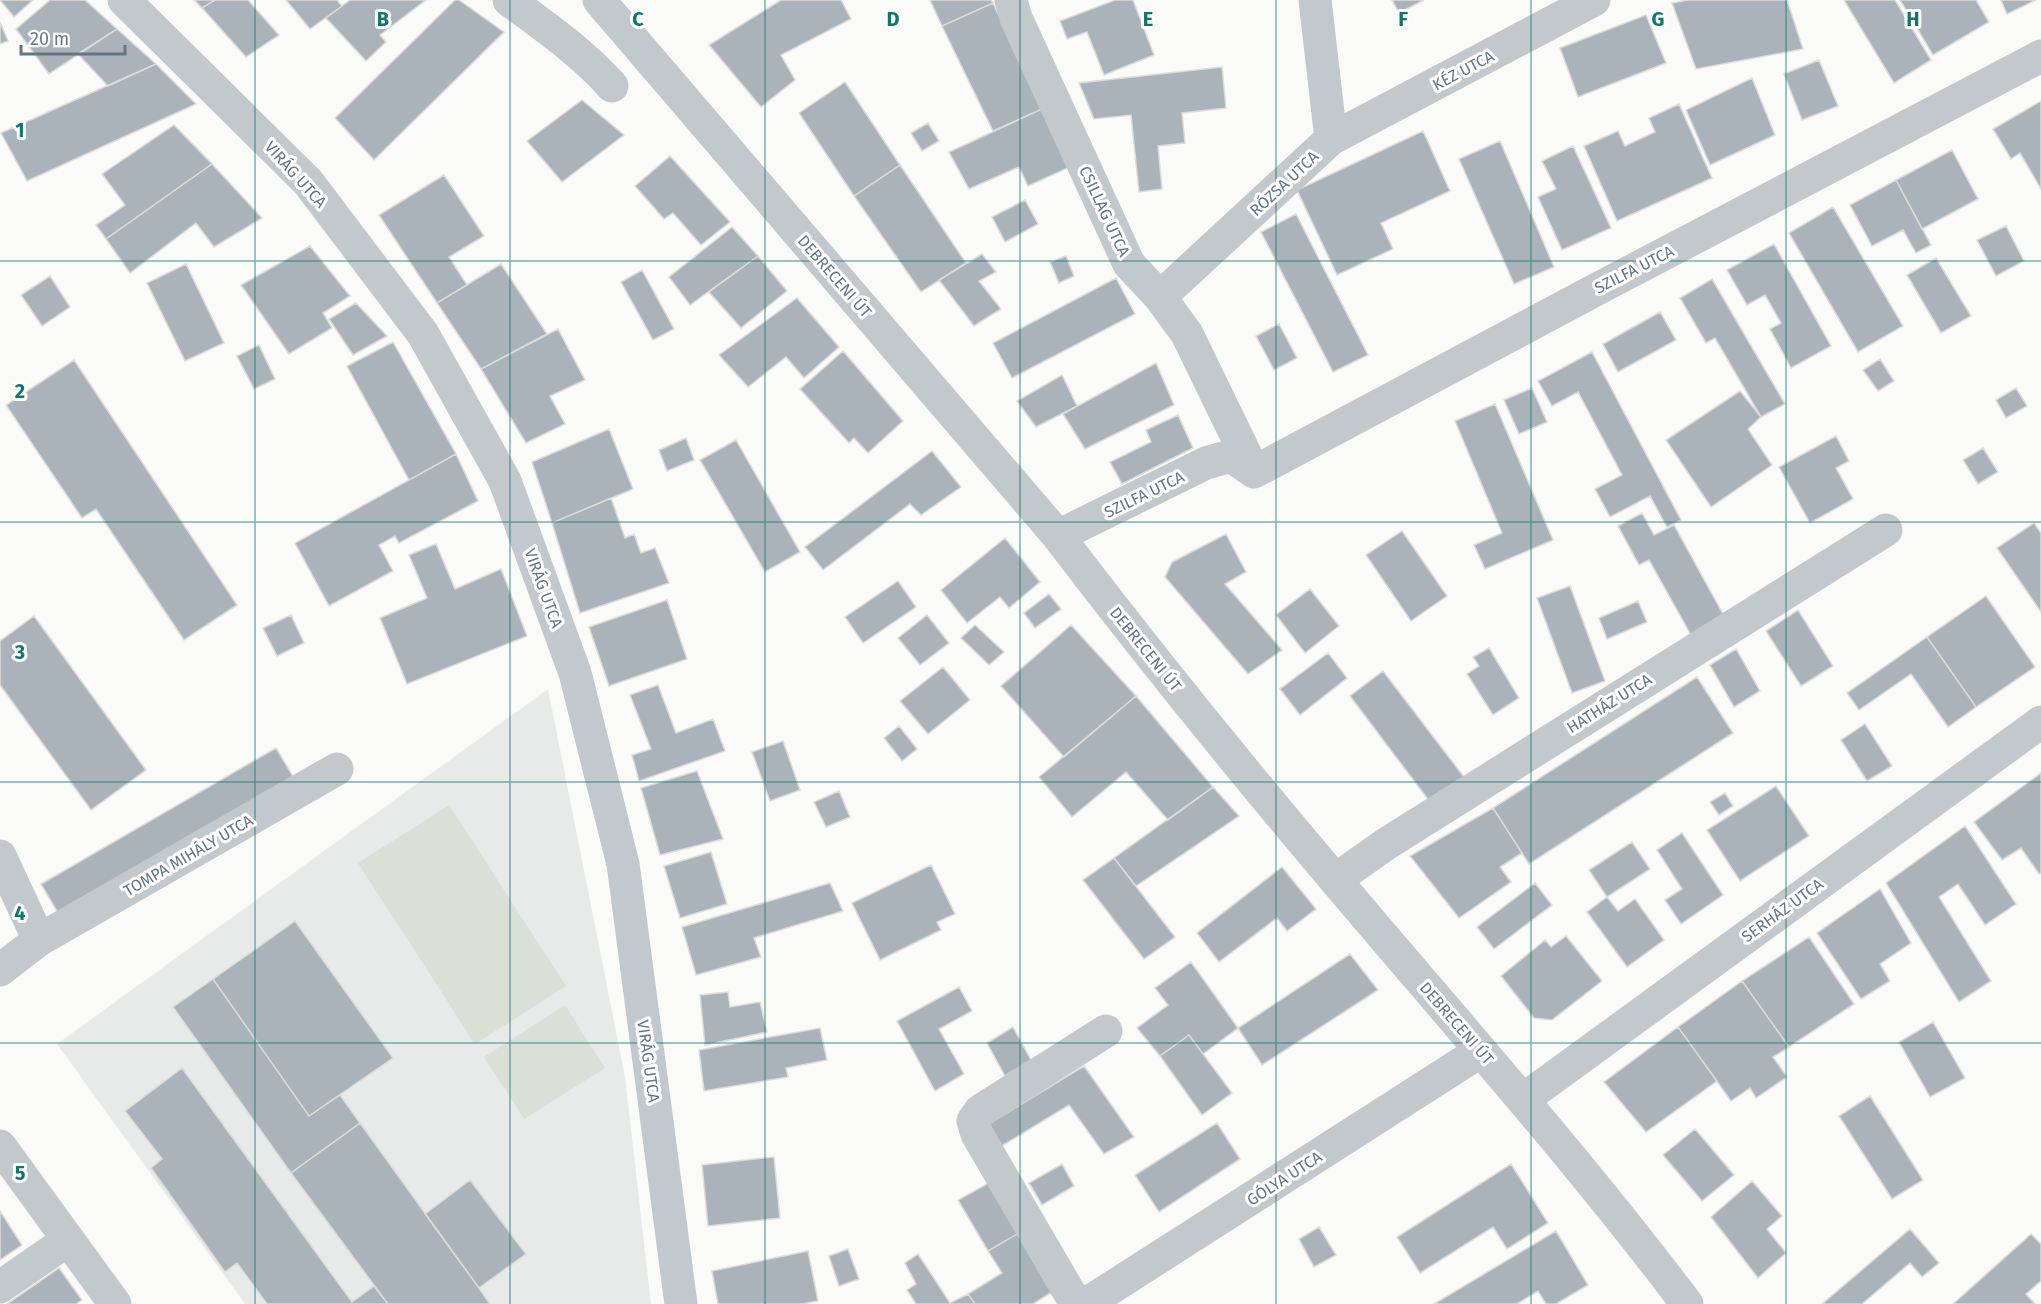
<svg xmlns="http://www.w3.org/2000/svg" width="2041" height="1304" font-family="'Fira Sans',sans-serif">
  <style>
    .built { fill: #e8e9e9 }
    .green { fill: #dadfd7 }
    .building { fill: #aab3b9; stroke: #dcdcda; stroke-width: 1.5 }
    .lines { fill: none; stroke-linecap: round; stroke-linejoin: round }
    .minor { stroke: #c3c8cc; stroke-width: 33 }
    .grid { fill: none; stroke: #0f766e; stroke-width: 1.5; stroke-opacity: 0.55 }
    .labels { text-anchor: middle; stroke-width: 6; stroke-linejoin: round; paint-order: stroke }
    .street-label { font-size: 16px; fill: #657683; stroke: #fff }
    .grid-label { font-size: 20px; text-anchor: middle; font-weight: bold; fill: #0f766e; stroke: #fff; stroke-width: 6; stroke-linejoin: round; paint-order: stroke }
  </style>
  <rect width="100%" height="100%" fill="#fafaf8"/>
  <path class="built" d="M548 689 625 1077 651 1304H245L57 1044Z"/>
  <path class="green" d="M449 805 566 986 475 1044 358 863Z
    M565 1005 605 1068 524 1119 484 1057Z"/>
  <path class="building" d="M0 0H33L14 17Z
    M50 0H85L117 29 49 74 16 29Z
    M194 0H215L202 8Z
    M215 0H248L279 35 246 57 202 8Z
    M286 0H337L342 6 310 29Z
    M350 0H426L380 35 386 42 366 61 326 18Z
    M455 0H459L504 32 374 160 335 118Z
    M781 0H841L851 19 781 55 795 80 761 107 709 45Z
    M930 0H991L993 3 942 26Z
    M1115 0H1133L1154 55 1104 75 1087 32 1067 39 1060 21Z
    M1392 0H1424L1399 13Z
    M1688 0H1787L1803 49 1696 69 1672 3Z
    M1844 0H1895L1931 60 1894 83Z
    M1900 0H1976L1989 22 1933 55Z
    M2001 0H2036L2007 14Z
    M993 3 1042 109 993 131 942 26Z
    M1646 15 1666 63 1578 97 1560 48Z
    M0 22 8 41 0 44Z
    M117 29 156 64 108 86 78 54Z
    M1819 60 1838 106 1802 120 1784 74Z
    M156 64 196 104 27 181 1 133Z
    M1222 67 1226 108 1182 113 1185 143 1158 146 1162 189 1139 192 1131 115 1094 119 1079 83Z
    M1752 78 1775 135 1710 165 1686 110Z
    M845 82 900 165 854 196 799 113Z
    M582 100 624 135 562 182 527 141Z
    M2041 101V189L2020 153 2011 159 1993 129Z
    M1679 104 1712 178 1617 221 1584 146 1618 131 1625 146 1655 132 1649 118Z
    M1042 109 1070 167 1028 186 1019 167 969 189 949 152Z
    M928 123 939 141 922 151 911 133Z
    M174 125 212 164 106 239 96 225 125 205 102 174Z
    M1423 131 1450 191 1381 223 1393 249 1337 275 1297 190Z
    M1500 141 1554 267 1514 284 1459 159Z
    M1573 146 1611 228 1562 250 1538 197 1556 189 1542 161Z
    M1952 150 1978 199 1922 229 1896 180Z
    M670 156 730 222 701 245 673 213 664 219 635 186Z
    M212 164 262 218 214 247 196 223 130 273 106 239Z
    M900 165 966 263 921 292 854 196Z
    M444 175 484 236 449 257 467 285 437 303 379 215Z
    M1896 180 1931 245 1916 253 1903 230 1872 246 1850 205Z
    M1025 200 1038 224 1005 242 992 217Z
    M1833 207 1903 326 1858 352 1789 233Z
    M1296 214 1368 355 1333 372 1261 232Z
    M2006 226 2024 261 1996 276 1977 240Z
    M732 227 758 256 690 305 669 277Z
    M1774 244 1831 346 1791 368 1770 329 1781 323 1765 295 1747 305 1727 270Z
    M310 246 350 296 323 313 332 328 289 354 241 285Z
    M982 254 996 272 979 281 1001 309 974 326 939 280Z
    M758 256 787 291 741 328 709 292Z
    M1066 256 1074 276 1059 283 1050 262Z
    M1936 258 1971 316 1941 333 1907 275Z
    M186 264 224 343 185 361 147 283Z
    M501 264 547 334 481 369 437 303Z
    M642 270 674 329 653 340 621 282Z
    M50 276 70 307 42 326 21 295Z
    M1116 278 1135 314 1012 378 993 343Z
    M1712 279 1785 404 1761 417 1715 338 1706 343 1680 298Z
    M797 298 839 347 804 378 786 357 748 387 719 355Z
    M356 303 387 336 353 355 329 319Z
    M1660 312 1676 340 1618 372 1603 344Z
    M1279 324 1297 358 1274 370 1256 336Z
    M558 329 585 380 550 396 565 424 526 443 481 369Z
    M393 342 456 454 409 480 347 366Z
    M259 345 275 379 254 389 237 356Z
    M843 351 903 421 868 453 854 438 849 443 800 389Z
    M1592 352 1681 520 1667 527 1650 496 1610 517 1595 489 1622 475 1578 392 1552 406 1538 381Z
    M1880 359 1894 381 1878 391 1863 370Z
    M74 360 237 605 184 640 96 509 82 518 6 405Z
    M1156 363 1174 405 1085 449 1063 414Z
    M1062 375 1077 406 1036 427 1017 401Z
    M1532 388 1547 422 1519 434 1504 400Z
    M2016 388 2027 406 2006 418 1996 400Z
    M1740 391 1761 417 1748 429 1772 465 1711 507 1666 440Z
    M1495 404 1553 540 1485 569 1474 545 1502 533 1455 421Z
    M1178 415 1193 448 1122 484 1110 462 1151 442 1146 430Z
    M609 429 633 489 552 523 532 462Z
    M1836 436 1849 461 1836 468 1853 499 1810 523 1779 467Z
    M686 438 694 460 667 471 659 450Z
    M736 440 800 552 765 572 700 460Z
    M1983 448 1998 472 1978 484 1963 460Z
    M932 451 961 487 921 515 910 504 823 570 805 547Z
    M456 454 478 501 399 543 395 536 379 545 393 571 329 606 295 543Z
    M611 498 625 538 634 534 641 553 655 548 669 583 580 613 552 523Z
    M1642 513 1654 535 1674 525 1724 616 1691 635 1649 560 1639 565 1618 526Z
    M2034 523 2041 533V612L1997 548Z
    M1402 531 1447 596 1411 621 1366 555Z
    M1226 534 1246 572 1225 584 1282 650 1248 674 1165 577 1172 562Z
    M1005 538 1040 582 1009 608 1000 597 967 623 941 590Z
    M436 544 455 589 501 569 527 636 407 684 380 618 427 598 409 555Z
    M898 581 916 607 863 643 845 617Z
    M1570 586 1605 681 1572 693 1537 598Z
    M1310 589 1339 626 1305 653 1276 615Z
    M1049 594 1061 609 1035 628 1024 613Z
    M1986 596 2035 667 1976 707 1927 637Z
    M667 600 687 659 609 686 589 627Z
    M1638 601 1647 622 1607 639 1599 618Z
    M1798 610 1833 666 1801 686 1766 631Z
    M291 615 304 643 277 656 263 628Z
    M927 615 949 643 920 665 898 638Z
    M34 616 146 770 91 810 0 685V641Z
    M975 625 1004 652 989 665 961 638Z
    M1071 625 1136 696 1064 757 1001 686Z
    M1927 637 1976 707 1948 727 1911 674 1859 710 1847 693Z
    M1489 648 1519 698 1493 715 1467 674 1479 666 1473 657Z
    M1736 649 1760 691 1734 707 1710 665Z
    M1328 653 1347 678 1300 715 1280 689Z
    M943 667 970 700 928 734 900 701Z
    M1383 671 1464 777 1430 802 1350 696Z
    M1697 677 1733 733 1529 864 1493 808Z
    M658 685 676 733 713 719 725 751 639 781 632 755 651 749 630 695Z
    M1136 696 1213 787 1168 820 1126 772 1072 817 1039 777Z
    M1865 724 1892 766 1867 781 1841 740Z
    M899 726 917 749 902 761 884 738Z
    M783 741 800 790 770 801 752 752Z
    M276 748 294 778 58 913 41 884Z
    M697 771 723 839 660 855 641 788Z
    M2041 773V873L2039 874 2021 848 2002 860 1974 822Z
    M1776 786 1809 836 1740 881 1707 830Z
    M1213 787 1239 816 1136 886 1114 858Z
    M839 791 850 817 826 827 814 802Z
    M1725 793 1733 806 1719 815 1710 802Z
    M1493 808 1522 853 1500 867 1511 882 1459 918 1410 856Z
    M1965 826 2016 904 1985 925 1958 884 1939 897 1991 981 1959 1002 1886 883Z
    M1682 833 1723 895 1681 924 1665 900 1682 889 1657 850Z
    M1632 842 1650 869 1607 897 1589 870Z
    M711 852 727 904 680 918 664 866Z
    M1114 858 1175 937 1144 959 1083 880Z
    M931 865 955 914 937 922 941 930 880 960 852 903Z
    M1282 867 1316 909 1287 931 1277 918 1219 962 1197 933Z
    M830 883 843 911 754 938 761 957 696 975 682 927Z
    M1535 883 1552 905 1494 949 1477 927Z
    M1880 889 1911 943 1880 964 1890 981 1861 999 1817 933Z
    M1607 897 1618 911 1635 899 1664 940 1627 967 1587 912Z
    M295 921 393 1058 309 1116 213 979Z
    M1566 936 1602 981 1552 1020 1534 1018 1501 976 1545 940 1551 947Z
    M1809 937 1854 1004 1789 1047 1742 981Z
    M1350 954 1378 990 1262 1065 1238 1028Z
    M1191 962 1238 1028 1203 1054 1189 1035 1160 1056 1137 1028 1168 1005 1155 988Z
    M213 979 309 1116 340 1095 360 1123 291 1173 173 1007Z
    M1742 981 1789 1047 1773 1057 1787 1077 1756 1098 1750 1088 1731 1101 1678 1027Z
    M959 987 972 1011 939 1029 964 1074 935 1091 897 1021Z
    M728 992 730 1007 760 1002 767 1032 705 1045 700 995Z
    M1933 1022 1965 1078 1930 1097 1899 1042Z
    M1013 1027 1031 1060 1005 1076 987 1043Z
    M1678 1027 1717 1081 1646 1132 1604 1082Z
    M820 1028 827 1060 786 1068 788 1077 704 1091 699 1050Z
    M1189 1035 1232 1093 1202 1115 1160 1056Z
    M1084 1066 1134 1137 1104 1154 1069 1105 1000 1147 987 1125Z
    M182 1068 352 1302 374 1286 388 1304H267L237 1263 225 1272 151 1168 162 1159 125 1111Z
    M1870 1096 1923 1180 1892 1199 1839 1116Z
    M360 1123 479 1288 490 1304H388L291 1173Z
    M1217 1123 1240 1159 1159 1212 1135 1175Z
    M1695 1129 1734 1175 1702 1201 1663 1155Z
    M774 1157 780 1218 708 1226 702 1165Z
    M1062 1164 1074 1186 1042 1205 1029 1183Z
    M1511 1164 1548 1223 1507 1249 1493 1227 1420 1273 1397 1237Z
    M470 1180 526 1254 479 1288 425 1214Z
    M994 1180 1024 1230 988 1251 958 1200Z
    M1752 1181 1782 1216 1767 1229 1786 1253 1758 1278 1711 1217Z
    M0 1211 22 1245 0 1260Z
    M1319 1227 1336 1255 1314 1267 1299 1239Z
    M1910 1229 1939 1263 1922 1277 1910 1263 1862 1304H1822Z
    M1024 1230 1060 1287 1033 1304H975L968 1294 1002 1273 988 1251Z
    M1556 1231 1588 1285 1556 1304H1546L1538 1291 1517 1304H1434Z
    M2031 1234 2041 1244V1281L2026 1294 2035 1304H1953Z
    M848 1249 859 1279 839 1286 829 1256Z
    M808 1251 818 1301 802 1304H718L712 1271Z
    M918 1254 950 1303 968 1294 975 1304H916L907 1290 916 1284 905 1263Z
    M59 1268 82 1300 76 1304H7Z"/>
  <g class="lines">
    <path class="minor" d="M124 0 308 182 423 334 505 481 575 673 623 864 681 1304
      M509 0C545 27 582 52 612 86
      M599 0 1058 536C1148 654 1241 769 1337 882 1455 1022 1577 1158 1687 1304
      M1011 0 1016 18 1129 264 1160 297 1187 334 1254 472
      M1331 139 1594 0
      M1160 297 1331 139 1315 0
      M1231 456 1254 472 1601 287 2041 56
      M1058 536 1206 463 1231 456
      M0 856 39 940
      M1335 880 1386 844 1886 530
      M0 970 39 940 337 769
      M1524 1099 2041 722
      M0 1146 115 1304
      M0 1287 68 1240
      M1076 1304 977 1134 973 1121 980 1111 1106 1031
      M1086 1304 1481 1051"/>
  </g>
  <path class="grid" d="M255 0V1304M510 0V1304M765 0V1304M1020 0V1304M1276 0V1304M1531 0V1304M1786 0V1304M0 261H2041M0 522H2041M0 782H2041M0 1043H2041"/>
  <g class="labels">
    <g class="street-label">
      <text transform="translate(1463 70) rotate(-28)" y="6">KÉZ UTCA</text>
      <text transform="translate(296 174) rotate(48)" y="6">VIRÁG UTCA</text>
      <text transform="translate(1284 183) rotate(-43)" y="6">RÓZSA UTCA</text>
      <text transform="translate(1105 211) rotate(65)" y="6">CSILLAG UTCA</text>
      <text transform="translate(1634 269) rotate(-27)" y="6">SZILFA UTCA</text>
      <text transform="translate(835 276) rotate(49)" y="6">DEBRECENI ÚT</text>
      <text transform="translate(1144 494) rotate(-26)" y="6">SZILFA UTCA</text>
      <text transform="translate(544 588) rotate(70)" y="6">VIRÁG UTCA</text>
      <text transform="translate(1146 649) rotate(51)" y="6">DEBRECENI ÚT</text>
      <text transform="translate(1609 703) rotate(-32)" y="6">HATHÁZ UTCA</text>
      <text transform="translate(188 855) rotate(-30)" y="6">TOMPA MIHÁLY UTCA</text>
      <text transform="translate(1782 910) rotate(-36)" y="6">SERHÁZ UTCA</text>
      <text transform="translate(1457 1023) rotate(49)" y="6">DEBRECENI ÚT</text>
      <text transform="translate(649 1061) rotate(82)" y="6">VIRÁG UTCA</text>
      <text transform="translate(1284 1178) rotate(-33)" y="6">GÓLYA UTCA</text>
    </g>
  </g>
  <g class="grid-label">
    <text x="383" y="26">B</text>
    <text x="638" y="26">C</text>
    <text x="893" y="26">D</text>
    <text x="1148" y="26">E</text>
    <text x="1403" y="26">F</text>
    <text x="1658" y="26">G</text>
    <text x="1913" y="26">H</text>
    <text x="20" y="137">1</text>
    <text x="20" y="398">2</text>
    <text x="20" y="659">3</text>
    <text x="20" y="920">4</text>
    <text x="20" y="1180">5</text>
  </g>
  <path d="M21 45v9h104v-9" fill="none" stroke="#657683" stroke-width="3"/>
  <text x="30" y="45" font-size="18" fill="#657683" stroke="#ffffff" stroke-width="4.5" paint-order="stroke">20 m</text>
</svg>
